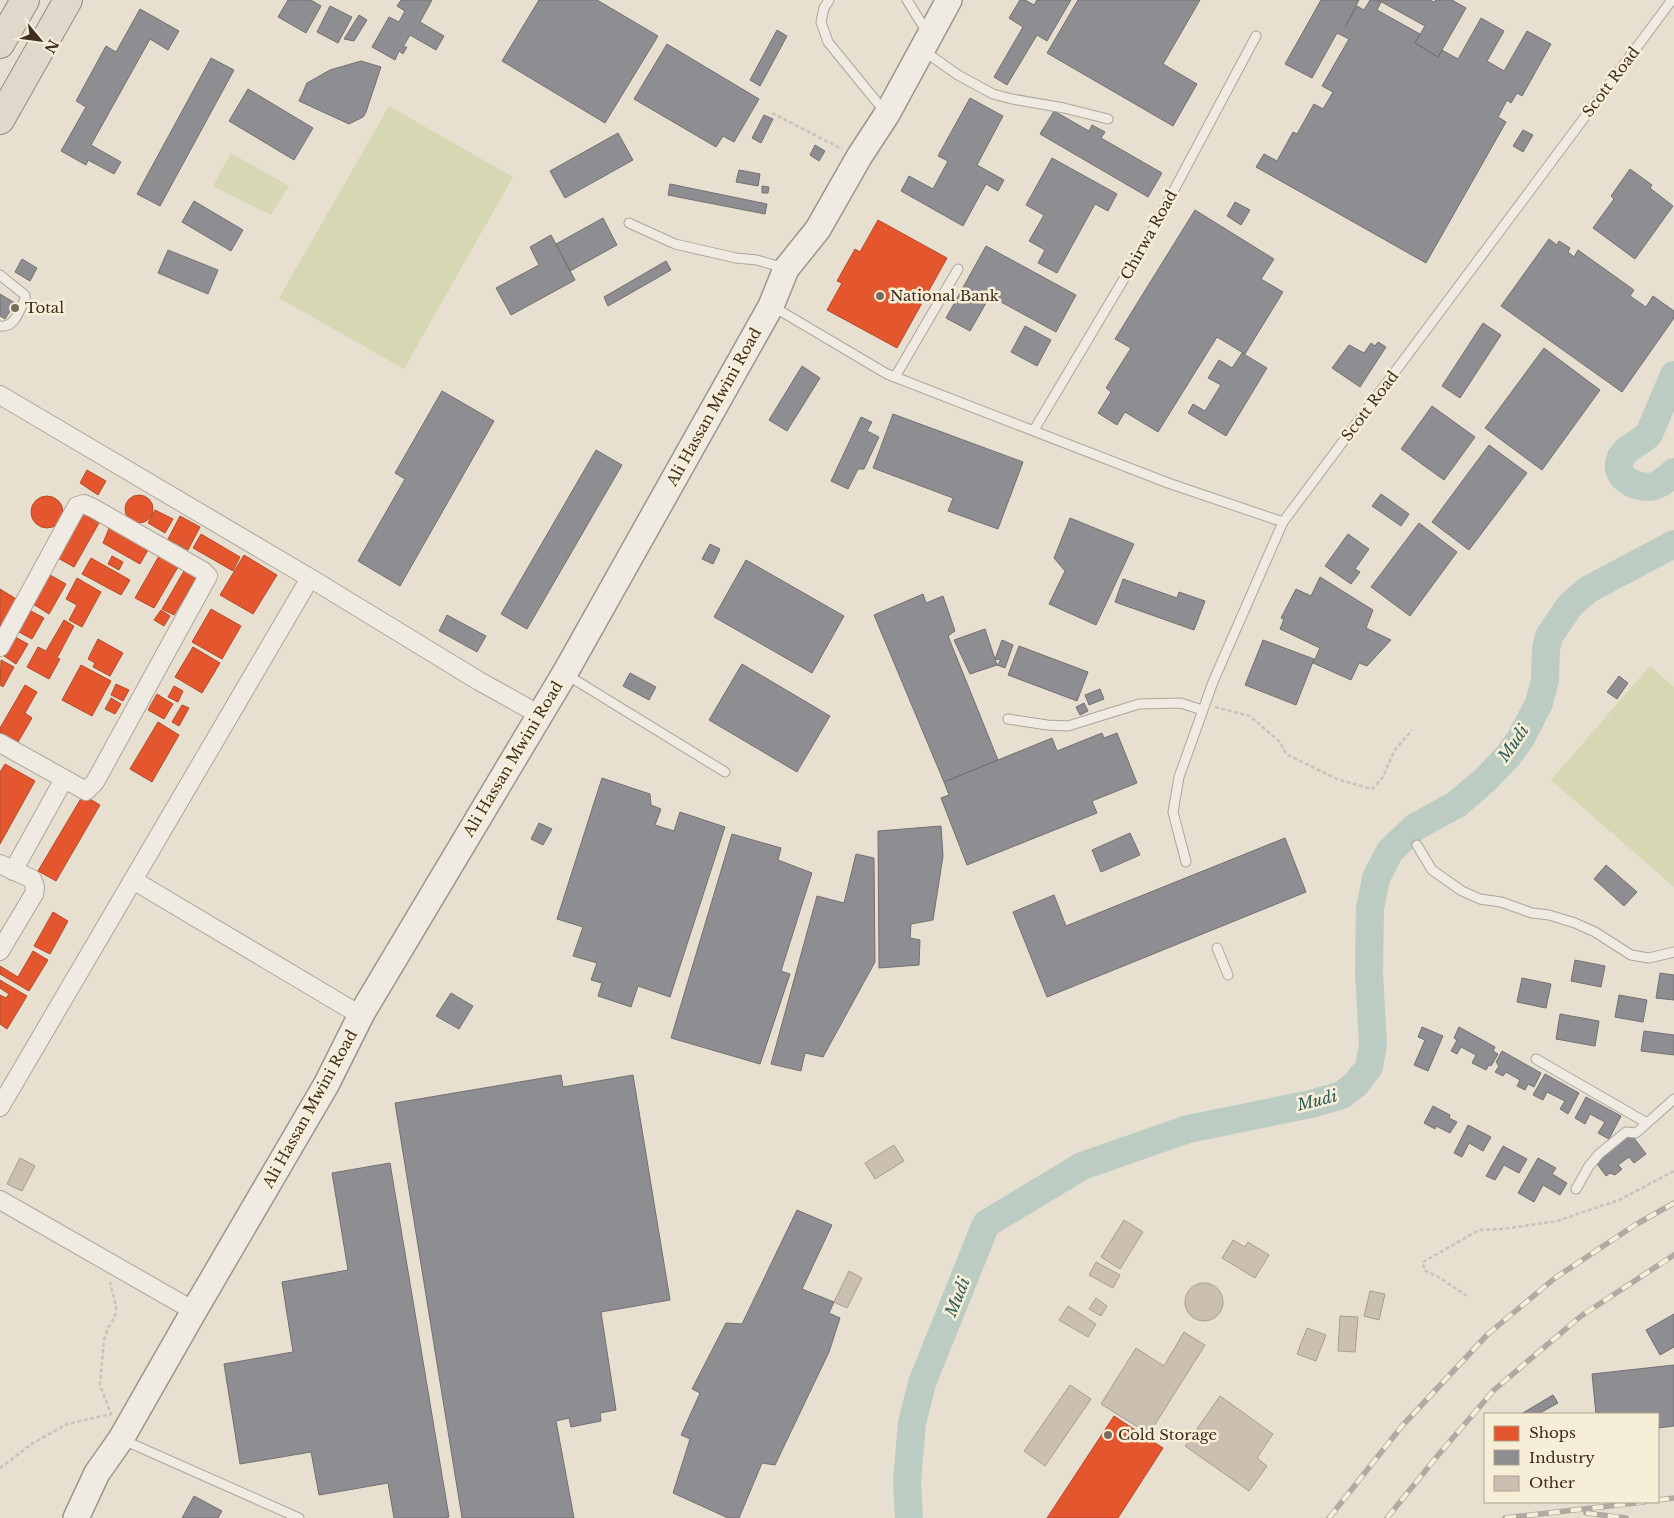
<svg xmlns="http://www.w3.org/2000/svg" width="1674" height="1518" font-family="'Libre Baskerville',serif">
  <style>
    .green { fill: #d6d7b3 }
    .shops { fill: #e4572e; stroke: #b24b2a }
    .industry { fill: #8d8d92; stroke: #757070 }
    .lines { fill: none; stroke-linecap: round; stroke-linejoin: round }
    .river { stroke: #bcccc2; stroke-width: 28 }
    .building { fill: #cbbfb2; stroke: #a89c90 }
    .service-casing { stroke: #ada599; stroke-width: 11 }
    .minor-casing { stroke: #ada599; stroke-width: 20 }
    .secondary-casing { stroke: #9c958a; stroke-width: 28 }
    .trunk-casing { stroke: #928b80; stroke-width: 30 }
    .path { stroke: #c8c2b9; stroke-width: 2.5; stroke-dasharray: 4 2.5; stroke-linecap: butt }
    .service { stroke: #efebe3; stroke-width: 9 }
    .minor { stroke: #efebe3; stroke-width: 18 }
    .secondary { stroke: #efebe3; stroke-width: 25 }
    .trunk { stroke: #e0d9cb; stroke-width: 28 }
    .rail-casing { stroke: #afaaa2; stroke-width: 5.5 }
    .rail { stroke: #f7eed8; stroke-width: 4; stroke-dasharray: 11; stroke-linecap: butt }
    .poi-dot { fill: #786c5e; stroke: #f7eed8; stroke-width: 2 }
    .labels { text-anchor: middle; stroke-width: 5; stroke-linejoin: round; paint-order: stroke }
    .street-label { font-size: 15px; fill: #3d2e20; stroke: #f7eed8 }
    .poi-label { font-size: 15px; fill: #3d2e20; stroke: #f7eed8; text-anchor: start }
    .water-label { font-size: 16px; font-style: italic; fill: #2f5d5a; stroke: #f7eed8 }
  </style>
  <rect width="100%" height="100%" fill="#e7e0d1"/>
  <path class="green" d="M389 106 513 177 404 369 279 298Z
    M231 153 289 186 271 215 213 186Z
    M1650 666 1674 687V887L1551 780Z"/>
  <path class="shops" d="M878 220 947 258 897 348 827 310 842 283 837 281 855 249 860 252Z
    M87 470 106 481 98 495 80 483Z
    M125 509a14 14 0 1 1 28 0a14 14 0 1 1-28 0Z
    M31 512a16 16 0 1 1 32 0a16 16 0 1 1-32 0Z
    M155 510 173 519 165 533 148 523Z
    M83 514 99 523 74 567 58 558Z
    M180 516 200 527 188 550 168 539Z
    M110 526 149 548 140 564 103 543Z
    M201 534 240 557 233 571 193 548Z
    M244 555 277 575 253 614 220 595Z
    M112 556 123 562 119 570 108 564Z
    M159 556 178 567 154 608 135 598Z
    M91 558 130 580 121 595 82 574Z
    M184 571 196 578 174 615 162 609Z
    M50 575 66 584 49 614 33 604Z
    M77 578 101 592 82 627 69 620 77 605 66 599Z
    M0 589 18 600 0 630Z
    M211 609 241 626 222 659 192 642Z
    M161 610 170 616 164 626 154 620Z
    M31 611 44 618 32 639 19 632Z
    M64 620 74 626 57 658 60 659 49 679 27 667 38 647 46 651Z
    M15 637 28 644 16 664 4 656Z
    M98 639 123 653 110 676 93 667 95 663 88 659Z
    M193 647 220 663 202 693 175 677Z
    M1 660 14 667 3 687 0 685Z
    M81 665 111 681 92 716 62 700Z
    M116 684 129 690 123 701 111 695Z
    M25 685 37 692 25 713 32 718 18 742 0 732V728Z
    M174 686 183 691 178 702 168 697Z
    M157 694 173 704 164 719 148 710Z
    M111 698 121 704 115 714 105 709Z
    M182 705 189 708 179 726 172 722Z
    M158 722 179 735 152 782 130 769Z
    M5 764 35 781 0 844V772Z
    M83 795 100 805 56 881 38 871Z
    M53 912 68 921 50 954 34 946Z
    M33 951 48 960 29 991 0 974V966L18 977Z
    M0 980 27 996 7 1029 0 1024V995L6 998 9 994 0 988Z
    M1114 1416 1163 1448 1118 1518H1047Z"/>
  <path class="industry" d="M288 0H311L321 6 306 33 278 17Z
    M401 0H432L420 22 444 36 436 50 410 35 403 47H407L403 54 399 51 395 60 372 47 389 17 399 22 405 11 397 6Z
    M539 0H597L658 36 605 123 502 61Z
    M1020 0H1025L1034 5 1037 0H1071L1047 41 1037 35 1007 85 994 77 1023 27 1009 18Z
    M1078 0H1200L1163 64 1197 84 1173 126 1047 53Z
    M1321 0H1359L1345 27 1357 6 1364 10 1370 0H1378L1381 2 1377 10 1420 34 1415 43 1438 57 1442 50 1458 59 1481 18 1504 31 1487 61 1504 71 1527 31 1551 44 1522 96 1517 93 1511 103 1507 100 1498 117 1506 122 1426 263 1256 167 1264 154 1277 161 1293 132 1297 134 1314 104 1323 109 1333 92 1322 86 1349 39 1337 33 1312 78 1285 64Z
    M1378 0H1430L1434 2 1436 0H1452L1466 8 1438 57 1415 43 1425 26Z
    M330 6 352 17 338 43 317 32Z
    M140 9 179 31 168 50 150 39 91 145 121 162 114 174 88 160 86 165 61 151 86 107 76 101 106 46 116 52Z
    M359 15 367 20 354 41 344 39Z
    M777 30 787 36 760 86 750 80Z
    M667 44 759 99 734 142 723 136 716 147 634 99Z
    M211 58 234 70 160 206 137 194Z
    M361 61 381 67 366 112 363 117 349 124 299 101 307 83 330 70Z
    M248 89 313 128 294 160 229 121Z
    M970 98 1003 116 977 165 1004 180 998 191 986 184 963 226 901 191 909 176 933 189 948 161 938 156Z
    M1054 111 1089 131 1092 125 1105 132 1101 138 1162 173 1148 197 1040 134Z
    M764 115 773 119 761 143 752 138Z
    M1523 130 1533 135 1523 152 1513 146Z
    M618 133 633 160 565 198 550 171Z
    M815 145 825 151 819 161 810 155Z
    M1052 158 1117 194 1108 211 1095 204 1057 273 1038 263 1045 250 1029 241 1044 215 1026 205Z
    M1630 169 1652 185 1650 188 1673 206 1635 259 1593 228 1614 199 1611 196Z
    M739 170 760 174 758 186 736 182Z
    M670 184 767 204 765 214 668 195Z
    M762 186 769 187 768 193H762Z
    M194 201 243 230 231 251 182 222Z
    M1235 202 1250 210 1241 225 1227 216Z
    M1195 210 1274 259 1261 279 1283 292 1245 354 1217 337 1158 432 1125 412 1117 425 1098 413 1111 392 1106 388 1131 348 1115 339Z
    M603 218 617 245 570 271 556 244Z
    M551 235 575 280 511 315 496 288 539 265 530 247Z
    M1549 239 1557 245 1559 241 1570 248 1568 252 1574 257 1578 250 1634 290 1630 296 1646 307 1653 296 1674 311V318L1622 392 1501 306Z
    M986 246 1076 295 1056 332 990 296 970 331 946 318Z
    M168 250 218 270 208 294 158 273Z
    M22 259 37 268 30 281 15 272Z
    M666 261 671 270 608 306 604 297Z
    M0 294 15 303 5 319 0 316Z
    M1483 323 1501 335 1460 398 1442 386Z
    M1025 326 1051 340 1037 366 1011 352Z
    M1378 342 1386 347 1360 387 1332 368 1349 345 1364 353 1371 343 1375 346Z
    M1544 348 1600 390 1542 470 1485 428Z
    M1242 353 1267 368 1226 436 1188 413 1193 404 1205 411 1221 385 1208 378 1219 360 1232 368Z
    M802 366 820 378 787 431 769 420Z
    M442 391 494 421 400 586 358 561 405 479 395 473Z
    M1432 406 1475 437 1444 480 1401 449Z
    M893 414 1023 462 998 529 948 511 953 498 873 468Z
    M861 417 872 422 867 431 879 437 864 469H858L848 489 831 481Z
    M1489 445 1527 473 1469 550 1432 522Z
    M596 450 622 465 527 629 501 614Z
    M1381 494 1409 514 1401 526 1372 506Z
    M1070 518 1134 544 1096 625 1049 604 1065 571 1054 558Z
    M1419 523 1457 552 1410 616 1371 587Z
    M1348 534 1369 549 1355 569 1360 572 1351 584 1325 566Z
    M710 544 720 549 713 564 702 559Z
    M746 560 844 616 812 673 714 617Z
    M1320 577 1373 610 1366 628 1391 640 1367 666 1359 663 1351 680 1313 663 1320 648 1280 629 1284 619 1281 618 1296 589 1311 596Z
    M1123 579 1177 598 1179 592 1205 601 1194 630 1115 602Z
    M923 594 926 603 943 596 955 631 948 636 998 760 944 782 874 615Z
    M447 615 486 636 477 652 439 631Z
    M985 629 997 665 970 674 954 640Z
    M1002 640 1013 645 1005 668 997 665 1001 660 995 659Z
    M1263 640 1314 659 1296 705 1245 685Z
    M1019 646 1088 672 1077 701 1008 675Z
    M742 664 830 716 797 772 709 720Z
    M630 673 656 687 649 700 623 686Z
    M1619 676 1628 683 1617 699 1607 692Z
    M1100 689 1104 699 1089 705 1085 695Z
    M1084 703 1088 711 1080 715 1076 707Z
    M1102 733 1104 738 1117 733 1137 783 1092 801 1097 813 967 865 941 798 949 795 944 782 1052 738 1057 751Z
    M602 778 650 794 651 805 661 809 655 825 674 831 680 812 725 827 670 997 638 986 631 1007 598 996 602 983 591 980 597 963 573 956 583 927 557 919Z
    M539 823 552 829 543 845 531 839Z
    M941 826 943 856 933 920 911 924 910 938 920 940 919 965 879 968 878 831Z
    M1130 833 1140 855 1101 872 1092 850Z
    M732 834 781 848 778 860 812 873 781 971 790 974 760 1064 671 1038Z
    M1285 838 1306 892 1047 997 1013 912 1054 895 1066 926Z
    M856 854 874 858 875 962 823 1057 805 1053 801 1071 771 1064 817 896 844 903Z
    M1606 865 1637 892 1624 906 1594 879Z
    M1575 960 1605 966 1601 987 1571 981Z
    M1660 973 1674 975V1000L1656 998Z
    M1522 978 1551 984 1546 1008 1517 1002Z
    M451 993 473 1006 459 1029 436 1016Z
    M1619 995 1647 1000 1643 1022 1615 1017Z
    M1560 1014 1599 1021 1595 1046 1556 1039Z
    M1422 1027 1443 1036 1428 1071 1414 1065 1425 1040 1418 1037Z
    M1459 1027 1495 1047 1493 1051 1498 1054 1491 1066 1489 1065 1486 1070 1472 1063 1476 1055 1461 1047 1457 1054 1451 1051 1457 1040 1454 1038Z
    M1644 1031 1674 1035V1055L1641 1051Z
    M1502 1051 1541 1073 1534 1087 1528 1084 1525 1090 1517 1086 1520 1080 1506 1072 1503 1076 1495 1072 1499 1066 1496 1062Z
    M1545 1074 1579 1093 1568 1114 1560 1109 1565 1101 1547 1092 1543 1100 1533 1095Z
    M561 1075 563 1087 633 1075 670 1300 601 1312 616 1410 600 1413 601 1421 571 1427 569 1418 556 1421 574 1518H462L395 1103Z
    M1586 1097 1621 1116 1609 1139 1598 1133 1605 1122 1590 1114 1585 1124 1575 1118Z
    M1433 1106 1450 1115 1449 1118 1457 1122 1450 1133 1436 1126 1435 1129 1424 1123Z
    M1468 1125 1491 1137 1483 1151 1469 1143 1462 1157 1454 1153Z
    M1631 1134 1646 1154 1634 1163 1629 1157 1618 1165 1622 1169 1615 1175 1610 1173 1606 1176 1595 1161Z
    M1503 1146 1527 1159 1519 1173 1504 1165 1495 1180 1486 1176Z
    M1538 1158 1556 1168 1552 1174 1567 1183 1560 1195 1543 1185 1534 1202 1518 1193Z
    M390 1163 449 1517 445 1518H394L388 1483 319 1495 311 1452 240 1464 224 1364 293 1352 282 1282 348 1270 332 1173Z
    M797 1210 832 1225 802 1289 834 1302 829 1313 840 1318 829 1352 775 1465 762 1463 739 1518H728L673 1493 690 1439 681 1435 700 1393 692 1389 726 1323 742 1324Z
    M1674 1314V1347L1660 1355 1646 1330Z
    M1674 1365V1426L1658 1428V1414H1596L1592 1374Z
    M1553 1395 1558 1403 1538 1414H1521Z
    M194 1496 222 1511 218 1518H182Z"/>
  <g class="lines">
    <path class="river" d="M1674 375 1649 434C1641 442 1626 448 1621 457 1611 478 1638 490 1654 486 1663 483 1668 478 1674 472
      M909 1518 907 1482 912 1423 922 1383 986 1224 1082 1166 1188 1129 1311 1104 1342 1095 1356 1084 1369 1067 1373 1045 1369 972 1370 909 1376 878 1390 851 1415 827 1457 804 1485 780 1508 756 1521 738 1539 703 1545 680 1546 649 1549 636 1571 604 1589 589 1674 544"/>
  </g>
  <path class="building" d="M894 1145 904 1161 875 1179 865 1163Z
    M20 1158 35 1166 22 1191 7 1184Z
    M1124 1220 1143 1232 1120 1269 1101 1257Z
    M1233 1240 1245 1247 1248 1242 1269 1255 1255 1278 1222 1258Z
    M1096 1262 1120 1275 1113 1288 1089 1275Z
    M849 1271 862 1278 847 1308 834 1302Z
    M1185 1302a19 19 0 1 1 38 0a19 19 0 1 1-38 0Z
    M1370 1291 1385 1294 1379 1320 1364 1316Z
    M1096 1298 1107 1306 1101 1316 1089 1309Z
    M1068 1306 1096 1324 1088 1337 1059 1320Z
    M1340 1316 1358 1317 1355 1352 1338 1351Z
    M1307 1328 1326 1335 1316 1361 1297 1354Z
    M1184 1332 1205 1345 1149 1434 1101 1404 1136 1348 1164 1366Z
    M1070 1385 1091 1399 1045 1466 1024 1451Z
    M1220 1396 1273 1434 1257 1458 1267 1466 1249 1491 1185 1446Z"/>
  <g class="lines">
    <defs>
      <path id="service" d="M829 0 824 8 821 22 828 42 885 112
        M907 0 928 34
        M924 51 958 75 993 94 1012 99 1064 108 1108 119
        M629 223 675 244 736 258 757 260 784 268
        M0 275 25 295V299C19 311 15 328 0 326
        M772 306 887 374 1168 483 1283 522
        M895 377 958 269
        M1034 430 1150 235 1256 36
        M567 675 725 772
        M1008 719 1047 725 1068 726 1139 704 1181 703 1202 710
        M1417 845 1432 870 1462 891 1480 899 1501 902 1532 913 1549 915 1575 923 1595 932 1631 955 1649 958 1674 952
        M1186 862 1173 812 1179 777 1213 682 1283 522 1672 0
        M1217 948 1228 975
        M1536 1059 1647 1123
        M1576 1189 1589 1166 1599 1154 1626 1132 1636 1133 1674 1099
        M121 1439 299 1518"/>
      <path id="minor" d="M0 395 310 578 479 681 540 715
        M0 647 77 506 84 504 93 508 203 571 208 576 95 782 86 791 0 743
        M0 864 32 879 35 887 34 894 0 951
        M13 871 64 779
        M133 880 350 1009 362 1013
        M0 1107 310 578
        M0 1200 194 1311"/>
      <path id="secondary" d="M76 1518 97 1473 121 1439 194 1311 326 1085 362 1013 565 673 771 306 786 269 818 229 859 157 887 114 949 0"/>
      <path id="trunk" d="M0 44 25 0
        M0 120 68 0"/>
    </defs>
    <use href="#service" class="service-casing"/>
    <use href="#minor" class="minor-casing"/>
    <use href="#secondary" class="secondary-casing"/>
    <use href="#trunk" class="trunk-casing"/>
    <path class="path" d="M772 113 842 149
      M1215 707 1250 716 1280 742 1286 754 1337 779 1372 789 1383 777 1394 751 1412 730
      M1467 1296 1437 1276 1424 1270 1423 1262 1479 1230 1503 1229 1557 1221 1619 1200 1674 1171
      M0 1468 33 1443 67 1424 111 1414 100 1385 104 1340 108 1328 115 1317 116 1306 110 1282"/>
    <use href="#service" class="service"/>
    <use href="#minor" class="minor"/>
    <use href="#secondary" class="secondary"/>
    <use href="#trunk" class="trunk"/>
    <defs>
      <path id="rail" d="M1658 1500 1674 1498
        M1586 1513 1626 1518
        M1329 1518 1402 1426 1488 1334 1555 1278 1635 1225 1674 1203
        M1387 1518 1439 1454 1494 1390 1581 1316 1674 1255
        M1505 1518 1644 1502"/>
    </defs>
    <use href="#rail" class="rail-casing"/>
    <use href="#rail" class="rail"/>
  </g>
  <g class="poi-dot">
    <circle cx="880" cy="296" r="5"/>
    <circle cx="15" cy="308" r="5"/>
    <circle cx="1108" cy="1435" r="5"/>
  </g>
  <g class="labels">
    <g class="street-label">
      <text transform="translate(1611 82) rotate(-53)" y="5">Scott Road</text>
      <text transform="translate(1149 235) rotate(-61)" y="5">Chirwa Road</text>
      <text transform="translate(1370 406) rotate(-53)" y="5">Scott Road</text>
      <text transform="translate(714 407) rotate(-61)" y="5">Ali Hassan Mwini Road</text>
      <text transform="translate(513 759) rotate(-59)" y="5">Ali Hassan Mwini Road</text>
      <text transform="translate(310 1109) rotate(-61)" y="5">Ali Hassan Mwini Road</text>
    </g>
    <g class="poi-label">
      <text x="890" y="301">National Bank</text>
      <text x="25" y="313">Total</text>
      <text x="1118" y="1440">Cold Storage</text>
    </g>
    <g class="water-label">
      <text transform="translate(1513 743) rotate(-55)" y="6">Mudi</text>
      <text transform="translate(1317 1100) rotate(-14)" y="6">Mudi</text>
      <text transform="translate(957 1297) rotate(-68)" y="6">Mudi</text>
    </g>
  </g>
  <rect x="1484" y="1413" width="175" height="90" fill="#f7eed8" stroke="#ada18e"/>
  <rect x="1494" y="1426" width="25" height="15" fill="#e4572e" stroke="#ada18e"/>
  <text x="1529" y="1438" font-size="15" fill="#3d2e20">Shops</text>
  <rect x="1494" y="1450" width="25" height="15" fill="#8d8d92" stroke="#ada18e"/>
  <text x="1529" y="1463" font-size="15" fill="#3d2e20">Industry</text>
  <rect x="1494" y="1476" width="25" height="15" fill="#cbbfb2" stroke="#ada18e"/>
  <text x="1529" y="1488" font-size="15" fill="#3d2e20">Other</text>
  <g transform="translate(40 40) rotate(119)" stroke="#f7eed8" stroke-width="4" paint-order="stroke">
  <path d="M0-4L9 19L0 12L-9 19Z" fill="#3d2e20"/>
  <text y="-8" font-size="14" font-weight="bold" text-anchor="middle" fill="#3d2e20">N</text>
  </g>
</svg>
